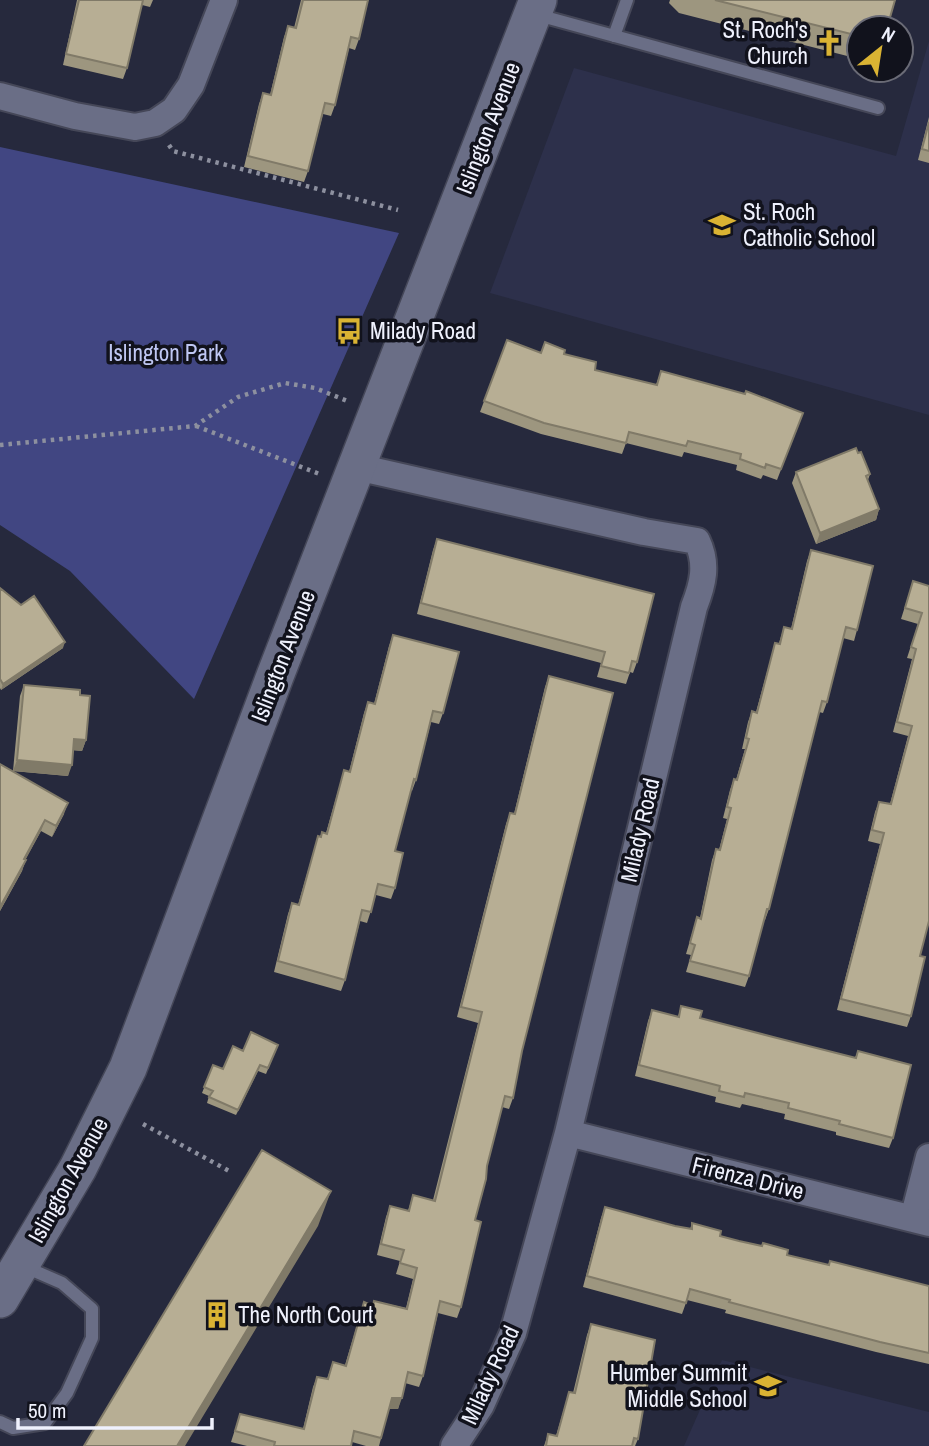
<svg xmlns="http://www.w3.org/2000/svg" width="929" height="1446" font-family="'Archivo Narrow',sans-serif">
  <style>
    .built { fill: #2d304b }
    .green { fill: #414682 }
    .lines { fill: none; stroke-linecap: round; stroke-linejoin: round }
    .lane-casing { stroke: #454758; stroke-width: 16 }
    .street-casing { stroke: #454758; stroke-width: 30 }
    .secondary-casing { stroke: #454758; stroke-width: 40 }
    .path { stroke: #8d909f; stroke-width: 4.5; stroke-dasharray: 3.5 5; stroke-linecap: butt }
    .lane { stroke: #6a6e86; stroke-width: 12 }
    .street { stroke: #6a6e86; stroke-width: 26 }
    .secondary { stroke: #6a6e86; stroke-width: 37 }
    .wall { fill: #9d967f }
    .shaded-wall { fill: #807a68 }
    .building { fill: #b7ae94; stroke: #807a68; stroke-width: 2 }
    .labels { text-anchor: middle; stroke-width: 7; stroke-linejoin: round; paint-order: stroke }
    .poi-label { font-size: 23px; fill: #eff1fd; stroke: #11121c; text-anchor: start }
    .street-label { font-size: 23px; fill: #eff1fd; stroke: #11121c }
    .park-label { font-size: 23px; fill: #bfc7f3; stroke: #11121c }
  </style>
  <rect width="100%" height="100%" fill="#26293d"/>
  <path class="built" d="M929 41V415L490 293 574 68 896 156Z
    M722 1360 929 1412V1446H684Z"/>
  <path class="green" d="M0 147 399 233 194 699 70 571 0 525Z"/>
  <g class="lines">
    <defs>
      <path id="lane" d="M534 14 878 108
        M614 36 627 0
        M0 1422 13 1428 45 1423 67 1393 92 1338V1309L62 1283 23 1266"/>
      <path id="street" d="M0 96 75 116 135 127 155 123 174 110 191 85 224 0
        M357 467 644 532 697 541C708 564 703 584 694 607L568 1133 513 1333 481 1405 454 1446
        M568 1133 929 1223
        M913 1219 929 1157"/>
      <path id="secondary" d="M0 1299 78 1168 128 1068 275 676 538 0"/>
    </defs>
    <use href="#lane" class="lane-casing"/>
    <use href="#street" class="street-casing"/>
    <use href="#secondary" class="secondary-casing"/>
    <path class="path" d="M169 145 173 151 398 210
      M196 426 322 475
      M0 445 195 426 238 397 285 383 315 388 350 402
      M143 1124 231 1172"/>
    <use href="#lane" class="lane"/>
    <use href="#street" class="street"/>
    <use href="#secondary" class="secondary"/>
  </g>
  <path class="wall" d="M77 0H153L150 7 142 5 127 68 123 79 63 65Z
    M301 0H368L359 39 355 50 349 48 335 105 331 116 323 114 308 171 304 182 244 167 259 104 263 93 270 95 284 37 288 26 294 28Z
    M670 0H895L859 28V59L679 13 669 3Z
    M929 117V163L918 160Z
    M507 340 541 353 564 354 595 370 656 385 661 371 803 413 777 480 763 475 761 479 736 470 737 465 684 452 682 457 626 443 622 454 541 434 480 412Z
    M858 453 870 474 868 480 879 509 876 520 816 544 792 483 796 472Z
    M437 539 637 662 633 673 630 672 626 684 597 677 601 663 417 614 433 550Z
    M811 550 857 630 854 641 843 638 827 702 823 713 819 712 769 909 765 920H764L749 976 745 987 686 972 691 955 686 954 697 917 700 918 712 860 716 849 719 850 727 819 723 818 730 790 734 779 736 780 745 749H742L748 722 752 711 756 712 772 654 775 643H779L784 627 791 629 807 561Z
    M913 581 929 586 920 956 911 1016 907 1027 837 1010 880 844 868 841 875 812 879 802 890 804 908 736 893 732 912 659 907 658 918 624 901 619Z
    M0 588 63 648 1 690 0 688Z
    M393 635 443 713 439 724 431 722 416 780 412 791 411 790 395 851V888L391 899 376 895 367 923 360 921 345 980 341 991 274 972 288 914 292 903 298 905 318 836 320 837 322 832 326 833 344 770 349 772 364 713 368 702 374 704 389 646Z
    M549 676 522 1051 513 1098 509 1109 502 1107 487 1166 475 1220 461 1307 457 1318 438 1313 423 1376 419 1387 405 1383 398 1409H389L379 1446H366L352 1442 351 1446H247L231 1442 240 1414 303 1429 313 1387 317 1377 327 1379 333 1362 345 1365 364 1302 372 1306 374 1301 406 1308 413 1279 396 1274 400 1261 377 1255 386 1217 390 1206 408 1211 413 1195 433 1200 478 1023 457 1017 506 824 510 813 514 814 545 687Z
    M24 685 80 695 86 740 82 751 73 750 68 776 13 771 20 696Z
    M0 764 64 814 52 837 41 831 25 860 22 871 0 911Z
    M681 1006 700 1018 855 1058 858 1051 893 1138 889 1148 836 1135V1132L784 1119 785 1114 742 1104 740 1108 715 1102 716 1097 635 1076 648 1021 652 1010 678 1017Z
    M278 1045 266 1074 258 1071 236 1115 207 1103 209 1096 202 1093 213 1065 223 1069 243 1051Z
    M605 1207 675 1226 690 1229 692 1223 720 1236 787 1255 829 1265 830 1261 929 1286V1364L876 1352 725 1313 726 1310 687 1300 682 1314 583 1287 601 1218Z
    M591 1324 638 1439 635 1446H544L548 1434 556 1436 569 1392 573 1393 587 1335Z"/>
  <path class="shaded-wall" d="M879 509 876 520 816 544 820 533Z
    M65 642 63 648 1 690 3 684Z
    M74 739 86 740 82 751 70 750Z
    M17 760 72 765 68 776 13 771Z
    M68 803 64 814 52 837 56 826Z
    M45 820 41 831 20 870 24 859Z
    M26 860 22 871 0 911V907Z
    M331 1191 318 1226 185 1446H177Z
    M392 1398H402L398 1409H388Z"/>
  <path class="building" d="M79 0H143L127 68 66 54Z
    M303 0H368L359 39 351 37 335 105 325 103 308 171 248 156 263 93 271 95 288 26 296 28Z
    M715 0H895L887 28H859V36Z
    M929 122V151L922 149Z
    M507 340 541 353 545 342 565 350 564 354 596 362 595 370 657 385 661 371 745 394 746 391 803 413 781 469 766 464 765 468 740 459 741 454 688 441 686 446 629 432 626 443 544 423 484 401Z
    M856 448 858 453 861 452 870 474 866 476 879 509 820 533 796 472Z
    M437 539 654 594 637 662 632 661 629 673 601 666 605 652 421 603Z
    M811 550 873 566 857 630 846 627 827 702 822 701 769 909H767L749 976 690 961 695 945 690 943 697 917 701 919 716 849 720 850 731 808 727 807 734 779 737 780 749 739 746 738 752 711 757 713 775 643 780 644 784 627 792 629Z
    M913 581 929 586V921L920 956 925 957 911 1016 841 999 884 833 872 830 879 802 891 804 912 726 897 722 916 649 911 647 922 613 905 608Z
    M0 588 21 605 34 596 65 642 3 684 0 679Z
    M393 635 459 652 443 713 433 711 416 780 414 779 395 851 403 853 395 888 378 884 371 912 362 910 345 980 278 961 292 903 299 905 318 836 321 837 322 832 327 834 344 770 350 772 368 702 375 704Z
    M549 676 613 693 522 1051 513 1098 505 1096 487 1166 486 1179 475 1220 481 1222 461 1307 440 1301 423 1376 408 1372 402 1398H392L381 1438 354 1431 351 1446H274L275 1442 235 1431 240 1414 304 1429 317 1377 328 1379 333 1362 346 1366 364 1302 373 1306 374 1301 407 1309 417 1268 400 1263 404 1250 381 1244 390 1206 409 1211 413 1195 435 1201 482 1012 461 1007 510 813 515 814Z
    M24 685 80 690V695L90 696 86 740 74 739 72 765 17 760Z
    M0 764 68 803 56 826 45 820 24 859 26 860 0 907Z
    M681 1006 702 1011 700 1018 777 1038 856 1058 858 1051 911 1065 893 1138 839 1124 840 1121 788 1108 789 1103 745 1093 744 1097 719 1091 720 1086 639 1065 652 1010 679 1017Z
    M251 1032 278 1045 268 1068 260 1065 238 1110 209 1097 213 1091 204 1087 213 1065 223 1069 233 1046 243 1051Z
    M262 1150 331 1191 177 1446H84Z
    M605 1207 675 1226 692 1229V1223L721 1231 720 1236 739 1241 762 1246 763 1243 788 1250 787 1255 829 1265 830 1261 929 1286V1353L880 1342 729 1302 730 1300 690 1289 686 1303 587 1276Z
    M591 1324 655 1340 638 1439 634 1438 632 1446H546L548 1434 557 1436 569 1392 575 1393Z"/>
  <defs>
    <symbol id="church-bare" viewBox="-9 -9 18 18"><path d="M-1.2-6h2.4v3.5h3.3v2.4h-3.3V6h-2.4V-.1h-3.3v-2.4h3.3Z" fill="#dab333" stroke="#11121c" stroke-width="2.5" paint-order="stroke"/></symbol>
    <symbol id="school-bare" viewBox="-9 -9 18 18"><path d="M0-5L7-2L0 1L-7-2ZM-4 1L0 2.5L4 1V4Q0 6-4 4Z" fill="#dab333" stroke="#11121c" stroke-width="2.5" paint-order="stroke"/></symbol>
    <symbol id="bus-bare" viewBox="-9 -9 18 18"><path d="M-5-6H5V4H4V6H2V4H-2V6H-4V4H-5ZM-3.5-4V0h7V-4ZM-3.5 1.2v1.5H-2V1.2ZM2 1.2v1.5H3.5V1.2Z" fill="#dab333" stroke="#11121c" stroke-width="2.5" paint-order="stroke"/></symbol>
    <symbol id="building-bare" viewBox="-9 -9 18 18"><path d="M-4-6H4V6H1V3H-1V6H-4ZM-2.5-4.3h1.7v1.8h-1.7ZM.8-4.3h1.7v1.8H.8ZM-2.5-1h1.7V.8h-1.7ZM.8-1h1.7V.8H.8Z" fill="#dab333" stroke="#11121c" stroke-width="2.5" paint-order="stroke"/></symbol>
  </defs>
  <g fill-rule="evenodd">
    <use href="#church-bare" x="810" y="24" width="38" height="38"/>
    <use href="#school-bare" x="703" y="206" width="38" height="38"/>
    <use href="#bus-bare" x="330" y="312" width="38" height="38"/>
    <use href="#building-bare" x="198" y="1296" width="38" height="38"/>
    <use href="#school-bare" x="749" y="1367" width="38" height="38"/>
  </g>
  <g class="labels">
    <g class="poi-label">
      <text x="808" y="38" text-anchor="end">St. Roch's<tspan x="808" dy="26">Church</tspan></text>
      <text x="743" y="220">St. Roch<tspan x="743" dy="26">Catholic School</tspan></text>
      <text x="370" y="339">Milady Road</text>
      <text x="238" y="1323">The North Court</text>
      <text x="747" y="1381" text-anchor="end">Humber Summit<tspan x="747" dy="26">Middle School</tspan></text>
    </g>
    <g class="street-label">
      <text transform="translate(488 128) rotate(-69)" y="8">Islington Avenue</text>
      <text transform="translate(283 656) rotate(-69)" y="8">Islington Avenue</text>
      <text transform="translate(640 830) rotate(-77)" y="8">Milady Road</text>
      <text transform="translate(748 1178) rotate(14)" y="8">Firenza Drive</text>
      <text transform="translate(68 1180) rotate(-61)" y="8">Islington Avenue</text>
      <text transform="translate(490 1375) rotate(-65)" y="8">Milady Road</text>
    </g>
    <g class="park-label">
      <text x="166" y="361">Islington Park</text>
    </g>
  </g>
  <g transform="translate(880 49) rotate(30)"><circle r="33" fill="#11121c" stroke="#6a6b76" stroke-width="2"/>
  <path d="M0-5L12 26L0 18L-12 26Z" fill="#dab333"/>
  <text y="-10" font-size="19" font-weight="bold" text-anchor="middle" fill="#eff1fd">N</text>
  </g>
  <path d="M18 1418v10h194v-10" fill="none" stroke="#eff1fd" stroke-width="3.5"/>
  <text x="28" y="1418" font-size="21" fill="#eff1fd" stroke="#11121c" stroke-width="5" paint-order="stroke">50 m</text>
</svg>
